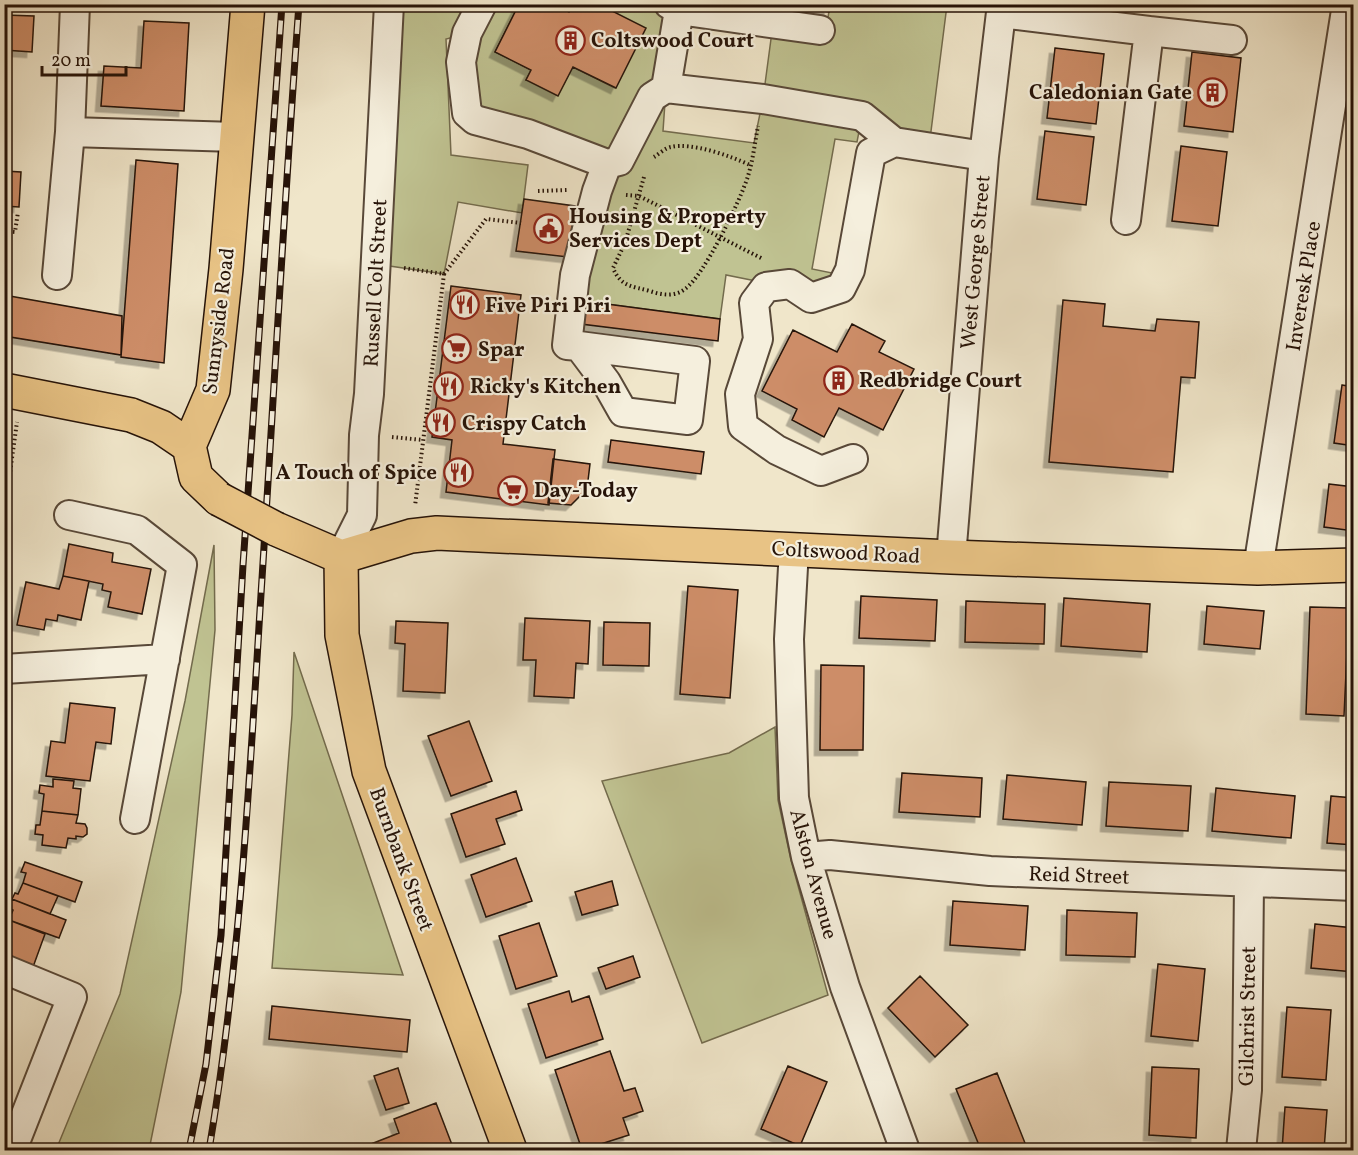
<svg xmlns="http://www.w3.org/2000/svg" width="1358" height="1155" font-family="Vollkorn,serif">
  <style>
    .green { fill: #c0c392; stroke: #736b4d; stroke-width: 1.5 }
    .building { fill: #cd8d67; stroke: #261308; stroke-width: 1.5; filter: url(#shadow) }
    .lines { fill: none; stroke-linecap: round; stroke-linejoin: round }
    .minor-casing { stroke: #584838; stroke-width: 32 }
    .major-casing { stroke: #261308; stroke-width: 36 }
    .path { stroke: #261308; stroke-width: 4; stroke-dasharray: 1.5 3; stroke-linecap: butt }
    .minor { stroke: #f5efdd; stroke-width: 28 }
    .major { stroke: #e8c385; stroke-width: 33 }
    .rail-casing { stroke: #261308; stroke-width: 7 }
    .rail { stroke: #f5efdd; stroke-width: 4.5; stroke-dasharray: 14; stroke-linecap: butt }
    .major-bridge-casing { stroke: #261308; stroke-width: 36; stroke-linecap: butt }
    .major-bridge { stroke: #e8c385; stroke-width: 33 }
    .labels { text-anchor: middle; stroke-width: 4.5; stroke-linejoin: round; paint-order: stroke }
    .poi-label { font-size: 21px; font-weight: bold; fill: #261308; stroke: #f5efdd; text-anchor: start }
    .street-label { font-size: 21px; fill: #261308; stroke: #f5efdd }
  </style>
  <defs>
    <filter id="shadow"><feDropShadow dx="-5.5" dy="5.5" stdDeviation="0" flood-color="#0004"/></filter>
  </defs>
  <rect width="100%" height="100%" fill="#f0e6ca"/>
  <filter id="stains"><feTurbulence type="fractalNoise" baseFrequency=".00333" numOctaves="4"/><feColorMatrix values="0 0 0 0 .2 0 0 0 0 .09 0 0 0 0 .02 0 0 0 .5 -.17"/></filter>
  <radialGradient id="worn" r=".72"><stop offset=".6" stop-color="#630" stop-opacity="0"/><stop offset="1" stop-color="#630" stop-opacity=".3"/></radialGradient>
  <path class="green" d="M389 5H519L495 52 531 70 526 80 573 67 615 88 610 10 613 5H677L666 88 663 131 754 143 763 99 773 24 826 30 830 5H947L929 147 862 116 857 142 835 139 812 269 847 276 841 288 756 281 726 275 720 319 584 301 607 164 475 120 466 34 446 39 451 155 528 165 522 213 458 202 444 274 376 264Z
    M214 545 215 630 181 992 149 1150H56L120 994 185 701Z
    M294 652 403 975 272 968 292 715Z
    M775 727 778 800 791 860 828 995 702 1043 602 781 729 753Z"/>
  <path class="building" d="M519 4H554L569 12 573 4H613L610 10 646 28 616 88 573 67 558 96 526 80 531 70 495 52Z
    M775 4H830L829 12Z
    M4 15 34 16 32 52 4 50Z
    M144 21 189 23 184 111 101 106 104 66 141 68Z
    M1055 48 1104 54 1096 124 1047 118Z
    M1192 52 1241 58 1233 132 1184 126Z
    M1045 131 1094 137 1086 205 1037 199Z
    M1181 146 1227 152 1218 226 1172 221Z
    M136 160 178 164 164 363 121 357Z
    M4 171 21 172 19 207 4 206Z
    M524 199 575 206 568 257 516 251Z
    M451 286 521 295 503 444 555 450 549 505 446 492 452 440 432 437Z
    M4 295 122 316 121 355 4 336Z
    M1063 300 1105 304 1103 326 1155 331 1157 319 1199 322 1195 378 1181 377 1173 472 1049 462Z
    M584 301 720 319 718 341 581 324Z
    M852 324 885 341 879 352 914 369 883 430 839 408 824 437 792 420 797 409 762 391 793 330 837 352Z
    M1342 385 1354 387V446L1334 443Z
    M611 440 704 452 701 474 608 462Z
    M553 459 590 464 587 489 571 505 548 503Z
    M1329 484 1354 487V531L1324 527Z
    M69 544 113 553 112 562 151 569 142 614 108 607 111 592 102 590 103 584 63 576Z
    M63 576 89 581 81 620 58 615 57 621 46 619 44 630 17 625 26 582 59 589Z
    M688 586 738 590 730 698 680 694Z
    M861 596 937 600 935 641 859 638Z
    M1064 598 1150 604 1147 652 1061 646Z
    M966 601 1045 604 1044 644 965 642Z
    M1207 606 1264 611 1260 649 1204 644Z
    M1310 607 1349 608 1344 716 1306 714Z
    M525 618 590 621 588 664 576 663 574 698 534 696 536 660H523Z
    M396 621 448 623 445 693 403 691 405 644 395 643Z
    M604 622 650 623 649 666 603 665Z
    M821 665 864 666 863 750H820Z
    M70 703 115 708 111 744 96 742 90 781 46 776 51 741 65 743Z
    M469 721 492 781 451 796 428 736Z
    M902 773 982 778 980 817 899 812Z
    M1007 775 1086 782 1082 825 1003 819Z
    M53 779 74 781 73 788 81 789 78 815 42 811 44 794 39 793 40 785 53 787Z
    M1109 782 1191 786 1188 831 1106 826Z
    M1216 788 1295 796 1291 838 1212 831Z
    M516 791 522 810 496 819 505 844 466 857 451 814Z
    M1331 796 1354 798V845L1327 843Z
    M42 811 78 815 76 823 85 824 87 828V834L83 837 76 836V839L68 838 66 848 42 845 43 835 35 834 36 825H40Z
    M516 858 532 901 486 917 471 875Z
    M25 862 82 882 75 902 23 883 26 873 21 872Z
    M612 881 618 905 582 915 575 892Z
    M23 883 58 896 50 914 12 899 15 893 18 894Z
    M12 899 66 920 59 938 9 920 13 910 9 908Z
    M953 901 1028 906 1025 950 950 945Z
    M1067 910 1137 913 1135 957 1066 955Z
    M9 920 45 934 33 967 4 956V931Z
    M539 923 557 976 516 989 499 936Z
    M1315 924 1354 928V972L1311 968Z
    M633 956 640 977 606 989 598 968Z
    M1158 964 1205 969 1198 1041 1151 1036Z
    M920 976 968 1025 935 1057 888 1008Z
    M569 991 572 1002 589 996 603 1039 546 1058 528 1004Z
    M272 1006 410 1020 407 1052 269 1039Z
    M1287 1007 1331 1010 1326 1080 1282 1077Z
    M610 1051 624 1091 635 1088 643 1111 623 1118 629 1135 582 1150 555 1070Z
    M788 1066 827 1082 800 1146 761 1129Z
    M1152 1067 1199 1069 1196 1138 1149 1135Z
    M398 1068 409 1103 386 1110 374 1076Z
    M997 1073 1025 1143 1007 1150H981L956 1089Z
    M436 1103 454 1150H373L371 1144 399 1133 394 1119Z
    M1285 1107 1327 1110 1324 1150H1282Z"/>
  <g class="lines">
    <defs>
      <path id="minor" d="M482 4 467 33 461 62 467 113 475 120 528 134 607 164 619 161 652 97 666 88 763 99 862 116 894 142 984 156
        M669 4 679 10 820 30
        M1001 13 1149 31 1126 220
        M1149 31 1232 40
        M666 88 679 10 677 4
        M70 132 75 4
        M57 275 70 132 236 137
        M579 346 606 382 623 412 688 420 695 361 579 346 567 345 575 275 597 191 607 164
        M853 459 821 471 777 450 743 426 740 394 758 339 754 303 766 287 790 284 811 298 841 288 850 270 871 153 894 142
        M69 515 137 530 182 565 135 819
        M794 549 789 639 794 798 806 857 845 987 905 1150
        M341 557 362 515 364 435 369 394 389 4
        M951 557 984 156 1002 4
        M1258 568 1347 4
        M4 669 165 659
        M806 857 830 855 990 871 1354 886
        M4 969 72 997 12 1150
        M1241 1150 1247 1090 1249 882"/>
      <path id="major" d="M4 390 131 415 161 427 189 446
        M219 499 196 477 189 446 213 390 226 269 248 4
        M276 529 341 557
        M341 557 411 536 437 533 951 557 1258 568 1354 565
        M341 557 342 635 369 771 510 1150"/>
    </defs>
    <use href="#minor" class="minor-casing"/>
    <use href="#major" class="major-casing"/>
    <path class="path" d="M654 157C659 154 665 148 671 147 691 142 731 156 750 165
      M644 177 625 243 613 268C621 287 632 286 650 291 661 295 675 297 685 289 704 276 741 199 748 176 753 160 755 142 758 126
      M538 191 568 190
      M626 195 639 196 763 259
      M4 231 15 232 18 212
      M404 268 444 274 415 506
      M444 274 486 219 521 223
      M392 437 423 440
      M4 516 17 422"/>
    <use href="#minor" class="minor"/>
    <use href="#major" class="major"/>
    <defs>
      <path id="rail" d="M189 1150 206 1064 221 935 243 565 282 4
        M209 1150C239 972 249 790 260 610 273 408 284 206 299 4"/>
    </defs>
    <use href="#rail" class="rail-casing"/>
    <use href="#rail" class="rail"/>
    <defs>
      <path id="major-bridge" d="M219 499 276 529"/>
    </defs>
    <use href="#major-bridge" class="major-bridge-casing"/>
    <use href="#major-bridge" class="major-bridge"/>
  </g>
  <defs>
    <symbol id="building-ring" viewBox="-11 -11 22 22"><circle r="9.5" fill="#f5efdd" stroke="#8f2418" stroke-width="1.5"/><path d="M-4-6H4V6H1V3H-1V6H-4ZM-2.5-4.3h1.7v1.8h-1.7ZM.8-4.3h1.7v1.8H.8ZM-2.5-1h1.7V.8h-1.7ZM.8-1h1.7V.8H.8Z" fill="#8f2418"/></symbol>
    <symbol id="civic-ring" viewBox="-11 -11 22 22"><circle r="9.5" fill="#f5efdd" stroke="#8f2418" stroke-width="1.5"/><path d="M-.6-6.5H3V-4.5H.6V-3L4-1V1h2V6H-6V1h2V-1L-.6-3ZM-1.2 2.5V6h2.4V2.5Z" fill="#8f2418"/></symbol>
    <symbol id="restaurant-ring" viewBox="-11 -11 22 22"><circle r="9.5" fill="#f5efdd" stroke="#8f2418" stroke-width="1.5"/><path d="M-5-6h1v4h1v-4h1v4h1v-4h1v5L-1.5 .5V6h-2V.5L-5-1ZM5-6V6H3V1.5H1.5Q1.5-4 5-6Z" fill="#8f2418"/></symbol>
    <symbol id="supermarket-ring" viewBox="-11 -11 22 22"><circle r="9.5" fill="#f5efdd" stroke="#8f2418" stroke-width="1.5"/><path d="M-6-5.5h2.5l.6 2H6L4.5 2H-2.5L-4.4-4H-6ZM-1.5 3.2a1.3 1.3 0 1 0 .1 0ZM3 3.2a1.3 1.3 0 1 0 .1 0Z" fill="#8f2418"/></symbol>
  </defs>
  <g fill-rule="evenodd">
    <use href="#building-ring" x="554" y="24" width="33" height="33"/>
    <use href="#building-ring" x="1196" y="76" width="33" height="33"/>
    <use href="#civic-ring" x="532" y="212" width="33" height="33"/>
    <use href="#restaurant-ring" x="448" y="288" width="33" height="33"/>
    <use href="#supermarket-ring" x="440" y="332" width="33" height="33"/>
    <use href="#building-ring" x="822" y="364" width="33" height="33"/>
    <use href="#restaurant-ring" x="432" y="370" width="33" height="33"/>
    <use href="#restaurant-ring" x="424" y="406" width="33" height="33"/>
    <use href="#restaurant-ring" x="442" y="456" width="33" height="33"/>
    <use href="#supermarket-ring" x="496" y="474" width="33" height="33"/>
  </g>
  <g class="labels">
    <g class="poi-label">
      <text x="591" y="47">Coltswood Court</text>
      <text x="1192" y="99" text-anchor="end">Caledonian Gate</text>
      <text x="569" y="223">Housing &amp; Property<tspan x="569" dy="24">Services Dept</tspan></text>
      <text x="485" y="312">Five Piri Piri</text>
      <text x="478" y="356">Spar</text>
      <text x="859" y="387">Redbridge Court</text>
      <text x="470" y="393">Ricky's Kitchen</text>
      <text x="462" y="430">Crispy Catch</text>
      <text x="437" y="479" text-anchor="end">A Touch of Spice</text>
      <text x="534" y="497">Day-Today</text>
    </g>
    <g class="street-label">
      <text transform="translate(975 262) rotate(-85)" y="7">West George Street</text>
      <text transform="translate(375 283) rotate(-87)" y="7">Russell Colt Street</text>
      <text transform="translate(1303 286) rotate(-81)" y="7">Inveresk Place</text>
      <text transform="translate(218 321) rotate(-83)" y="7">Sunnyside Road</text>
      <text transform="translate(846 552) rotate(3)" y="7">Coltswood Road</text>
      <text transform="translate(402 859) rotate(70)" y="7">Burnbank Street</text>
      <text transform="translate(814 874) rotate(75)" y="7">Alston Avenue</text>
      <text transform="translate(1079 875) rotate(2)" y="7">Reid Street</text>
      <text transform="translate(1247 1016) rotate(-89)" y="7">Gilchrist Street</text>
    </g>
  </g>
  <rect width="1358" height="1155" fill="none" stroke="#f0e6ca" stroke-width="24"/>
  <rect x="6" y="6" width="1346" height="1143" fill="none" stroke="#261308" stroke-width="3"/>
  <rect x="12" y="12" width="1334" height="1131" fill="none" stroke="#261308" stroke-width="1.5"/>
  <path d="M42 66v9h84v-9" fill="none" stroke="#261308" stroke-width="3"/>
  <text x="51" y="66" font-size="18" fill="#261308" stroke="#f5efdd" stroke-width="4.5" paint-order="stroke">20 m</text>
  <rect width="100%" height="100%" filter="url(#stains)"/>
  <rect width="100%" height="100%" fill="url(#worn)"/>
</svg>
